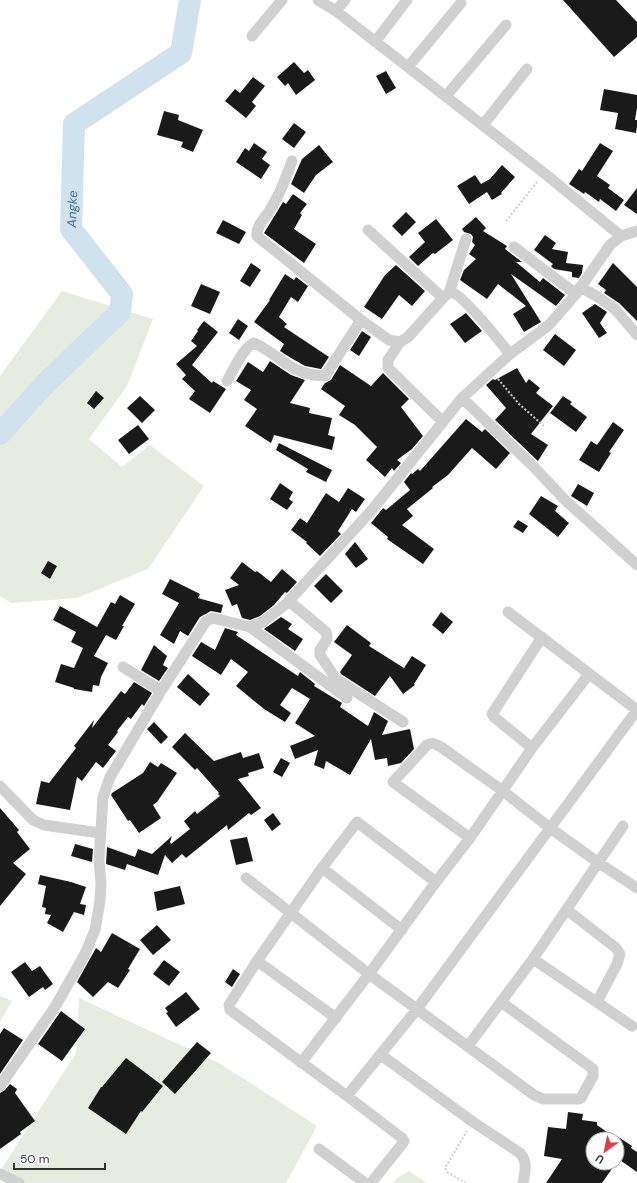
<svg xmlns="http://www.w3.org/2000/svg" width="637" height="1183" font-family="'DM Sans',sans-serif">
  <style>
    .green { fill: #e6ecdf }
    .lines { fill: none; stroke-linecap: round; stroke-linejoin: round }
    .river { stroke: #cfe2ee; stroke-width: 22 }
    .building { fill: #1a1a1a }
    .path { stroke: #cdcdcd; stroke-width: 2; stroke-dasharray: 2 2; stroke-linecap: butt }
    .street { stroke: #d0d0d0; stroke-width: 11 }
    .labels { text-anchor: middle; stroke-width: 4; stroke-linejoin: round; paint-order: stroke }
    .water-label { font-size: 13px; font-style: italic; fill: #3f7597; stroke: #fff }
  </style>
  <rect width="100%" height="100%" fill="#fff"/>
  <path class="green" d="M62 291 153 319 127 386 89 439 122 467 150 445 204 486 148 569 77 598 11 603 0 596V376Z
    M0 996 12 1001 0 1022Z
    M79 998 219 1063 317 1126 286 1183H15L0 1171 76 1053Z
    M409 1171 427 1183H393L397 1178Z"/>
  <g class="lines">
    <path class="river" id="s1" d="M0 434 46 383 120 312 122 294 71 229 74 124 181 53 190 0"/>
  </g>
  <path class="building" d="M563 0H616L637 22V37L614 57Z
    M294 62 304 73 308 70 315 80 296 95 288 83 285 86 277 77Z
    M386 71 396 88 386 94 376 76Z
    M253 77 265 86 252 102 256 106 246 118 225 101 235 89 240 93Z
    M604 89 637 95V108L635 120H637V126L636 133 615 129 618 113 600 110Z
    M164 111 179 115 178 120 203 130 193 152 181 147 183 142 157 135Z
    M294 123 306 132 294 148 282 139Z
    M254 143 267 152 262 159 270 165 261 179 236 162 245 148 249 151Z
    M600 143 613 151 597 176 610 185 608 188 624 200 616 211 600 199 599 202 585 192 584 194 569 184 579 169 582 171Z
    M319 145 333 162 316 175 304 193 291 184 302 159Z
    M502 165 515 177 501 193 502 194 492 200 487 192 469 204 457 186 475 175 481 184 490 179Z
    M637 188V214L624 205Z
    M293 194 307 204 300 213 302 215 294 229 316 244 304 263 264 233 283 202 286 204Z
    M406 212 416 222 402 236 392 226Z
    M476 217 486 228 483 231 507 246 505 249 522 262H516L540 282 543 278 565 295 556 306 511 274 541 322 524 332 513 314 526 306 498 284 487 299 460 280 464 270 476 259 469 254 475 245 472 242 473 237 471 234 464 232 462 229Z
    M436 219 453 240 435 254 433 253 418 266 409 257 425 242 418 233Z
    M223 220 246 232 239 244 216 233Z
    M545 235 556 243 552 249 568 252 566 263 583 265 582 273 579 278 572 277V272L554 269 551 266 553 264 534 250Z
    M251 263 261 270 250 287 240 281Z
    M613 263 637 287V321L619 303 604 293 606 290 598 284Z
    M396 265 425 291 412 306 399 295 382 319 364 307 385 275Z
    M285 274 294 280 296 277 308 286 298 302 291 297 279 317 287 324 284 327 329 357 321 369 305 366 291 358 280 351 284 344 254 322 270 300H269Z
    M201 284 220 292 210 314 191 306Z
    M595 304 607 312 600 323 607 333 599 338 582 313Z
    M466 313 482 331 465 343 450 324Z
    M238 319 248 326 239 340 229 333Z
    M204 321 218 332 192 365 212 383 213 381 226 389 210 413 189 399 195 391 182 379 186 375 176 364 197 346 191 341 198 331 197 330Z
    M362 331 371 337 359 356 350 350Z
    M555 334 576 350 564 366 543 350Z
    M270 361 291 375 305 380 290 403 310 408 309 413 332 418 328 435 335 437 332 450 274 435 271 443 245 426 257 409 244 400 251 390 236 381 248 362 263 372Z
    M340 365 371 386 383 373 409 399 401 407 423 436 412 449 397 460 401 463 394 471 392 468 385 477 366 460 377 447 355 425 339 415 345 406 321 389 325 383 331 380Z
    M517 368 526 383 529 379 540 388 536 393 553 406 531 434 548 445 538 461 495 420 506 408 486 385 493 379 495 380Z
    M96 391 104 398 94 409 87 403Z
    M140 396 155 410 142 423 127 408Z
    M563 396 572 402 570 404 587 417 576 432 550 413Z
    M466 419 482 432 485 429 510 453 496 469 472 448 448 475 432 487 433 488 407 509 413 516 402 525 434 549 423 564 387 539 388 537 371 523 383 508 386 510 410 490 404 482 411 473 412 474 418 469 420 471Z
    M613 422 624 430 609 452 611 453 599 472 579 460 591 441 597 445Z
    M138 425 149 439 129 454 118 440Z
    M279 443 332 470 326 482 306 472 308 469 276 450Z
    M280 483 293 492 289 499 293 502 287 510 270 499Z
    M578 484 594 493 587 506 571 496Z
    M348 488 365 499 356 512 352 509 338 531 341 534 320 556 306 543 307 542 291 530 300 518 307 523 326 493 339 502Z
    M541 496 558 506 555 511 569 523 558 537 529 514Z
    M518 520 528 526 523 533 513 527Z
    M355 542 368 559 356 568 345 554Z
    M48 561 57 566 50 579 41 573Z
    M242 562 255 572 257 571 271 582 282 569 297 582 287 593 285 592 274 605 260 616 250 620 242 618 237 604 232 606 225 590 239 585 230 578Z
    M326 574 343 591 331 603 314 586Z
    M170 579 200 594 198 598 223 605 221 613 211 611 200 617 188 636 180 631 174 644 160 635 179 603 162 594Z
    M120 595 135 604 122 626H124L116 640 106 635 94 656 108 663 101 677 99 686 93 685 92 692 74 689V688L55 682 61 664 74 668 83 648 71 642 76 632 53 620 60 606 97 627 111 602 115 604Z
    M441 612 453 622 443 634 432 625Z
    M281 617 292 624 288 629 303 639 295 651 264 629Z
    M347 625 371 643 369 646 404 668 412 656 426 665 414 684 415 685 403 694 390 676 375 696 341 674 340 672 352 655 334 642Z
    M225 628 238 632 236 635 298 676 300 672 315 684 314 686 342 703 340 707 368 726 374 712 388 721 382 735 410 729 414 749 401 763 388 766 387 758 375 760 371 739 350 775 326 761 324 769 314 765 318 750 295 759 290 746 315 736 295 723 310 699 292 688 280 705 291 713 285 722 264 709 236 686 248 672 231 659 221 675 192 656 201 642 215 650Z
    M154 645 167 656 163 665 168 668 159 681 141 670Z
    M188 674 210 694 200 706 177 687Z
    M134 682 152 693 144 706 142 704 131 719 128 717 117 731 118 732 108 745 116 751 103 768 96 762 82 781 77 777 70 810 36 804 41 781 49 783 76 748 74 746 94 720 92 728 121 691 125 694Z
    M154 722 168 737 161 744 147 729Z
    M185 733 214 761 241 752 243 758 259 753 264 768 248 773 249 776 238 779 261 808 251 815 249 813 228 830 227 825 186 858 182 854 172 863 165 855 158 875 127 864 125 870 106 864 107 847 135 857 138 849 152 854 172 836 170 842 171 844 190 829 184 821 195 811 197 814 220 796 218 794 219 793 197 768 195 770 172 747Z
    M281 758 290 763 282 777 273 772Z
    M150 762 158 767 161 763 177 773 157 802 153 805 161 818 139 833 130 820 128 821 111 795 112 793 143 773Z
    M0 808 19 830 17 832 30 849 13 863 26 874 0 906Z
    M273 813 281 824 272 831 264 820Z
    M247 837 253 861 236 865 230 840Z
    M75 844 93 849 92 862 71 856Z
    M40 875 71 882 86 887 80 904 86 905 84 915 74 912 63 932 47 923 51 915 45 914 46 908 42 907 46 886 38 884Z
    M180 886 185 904 157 911 154 892Z
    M157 925 171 940 153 955 140 940Z
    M112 933 140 949 128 969 130 970 118 988 108 982 93 997 77 982 96 948 101 952Z
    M164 960 180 972 169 986 153 974Z
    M25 962 32 971 40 966 53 984 45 990 43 987 29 997 11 972Z
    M233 969 240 974 232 987 225 982Z
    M186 992 200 1009 176 1027 166 1013 168 1012 165 1008Z
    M61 1011 85 1029 62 1061 38 1044Z
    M4 1028 23 1040 0 1074V1034Z
    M197 1042 211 1053 175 1094 162 1082Z
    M126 1058 163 1086 142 1112 141 1111 126 1134 88 1108 101 1087H102Z
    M10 1084 17 1089 15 1093 35 1121 20 1132 21 1134 0 1149V1093L5 1090Z
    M568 1112 583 1114 582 1120 597 1122V1125L617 1139V1136L632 1146 631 1148 637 1152V1172L617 1158V1139H593V1163H616L602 1183H546L562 1159 544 1156 548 1127 566 1129Z"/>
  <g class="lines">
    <path class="path" d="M506 221 537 182
      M498 379 519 404 545 427
      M466 1183 447 1172 445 1168 467 1131"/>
    <path class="street" d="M318 0 336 11 544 173 621 236
      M336 11 345 0
      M252 36 282 0
      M375 42 407 0
      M408 67 461 3
      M446 96 506 25
      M483 125 527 69
      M292 161C285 180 279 197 268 213 263 220 256 227 257 236L361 320
      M368 230 443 298
      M514 247 576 294
      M580 287 598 297 615 309 637 335
      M449 293 466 239
      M400 342 388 360V368L443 422
      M227 381C233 371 244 346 254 343 282 356 290 375 325 376L361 320 389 340 400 342 408 337 443 298C446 295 449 292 453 293 464 296 501 343 510 354
      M462 398 533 466 564 499 637 565
      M289 601 326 632 327 635V639L320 650V655L336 679 403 722
      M508 612 637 710
      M250 627 263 622 286 604 372 510 462 398 510 354 549 325 576 294 610 245 621 236 637 231
      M123 667 161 691
      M532 748 494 717 492 714 542 637
      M0 786 33 820 44 825 100 833
      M470 838 393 782 427 745C433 742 435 744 441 747L503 791 550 828 599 863 637 888
      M322 868 402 930
      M246 878 369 974 534 1095 543 1099H579L581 1098 593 1076V1069L501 1002
      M567 910 616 948 620 954 617 964 597 1002
      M533 959 632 1026
      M257 961 336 1018
      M468 1046 533 959 623 826
      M381 1055 473 1122 520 1153C528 1162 525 1172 523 1183
      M301 1063 369 974 436 882 470 838 532 748 589 674
      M0 1086 55 1007 85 954 95 930 100 901 101 883 99 860 103 797 110 777 161 691 206 621 213 618 250 627 347 698
      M347 1096 417 1009 637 710
      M319 1149 365 1183
      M0 1174 19 1183
      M371 1183 403 1143 404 1141 402 1138 347 1096 233 1012 230 1010 229 1005 257 961 322 868 357 822 436 882"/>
  </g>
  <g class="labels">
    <g class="water-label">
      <text dy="5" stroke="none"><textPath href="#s1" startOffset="292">Angke</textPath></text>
    </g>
  </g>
  <g transform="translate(605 1151) rotate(213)"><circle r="19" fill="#ffffff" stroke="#adadad"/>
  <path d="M0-3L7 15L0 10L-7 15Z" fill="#e63946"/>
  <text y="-6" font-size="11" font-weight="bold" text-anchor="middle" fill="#333333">U</text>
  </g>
  <path d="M14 1163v6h91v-6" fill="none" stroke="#333333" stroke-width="2"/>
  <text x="20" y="1163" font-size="12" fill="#333333" stroke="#ffffff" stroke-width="3" paint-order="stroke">50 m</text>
</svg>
